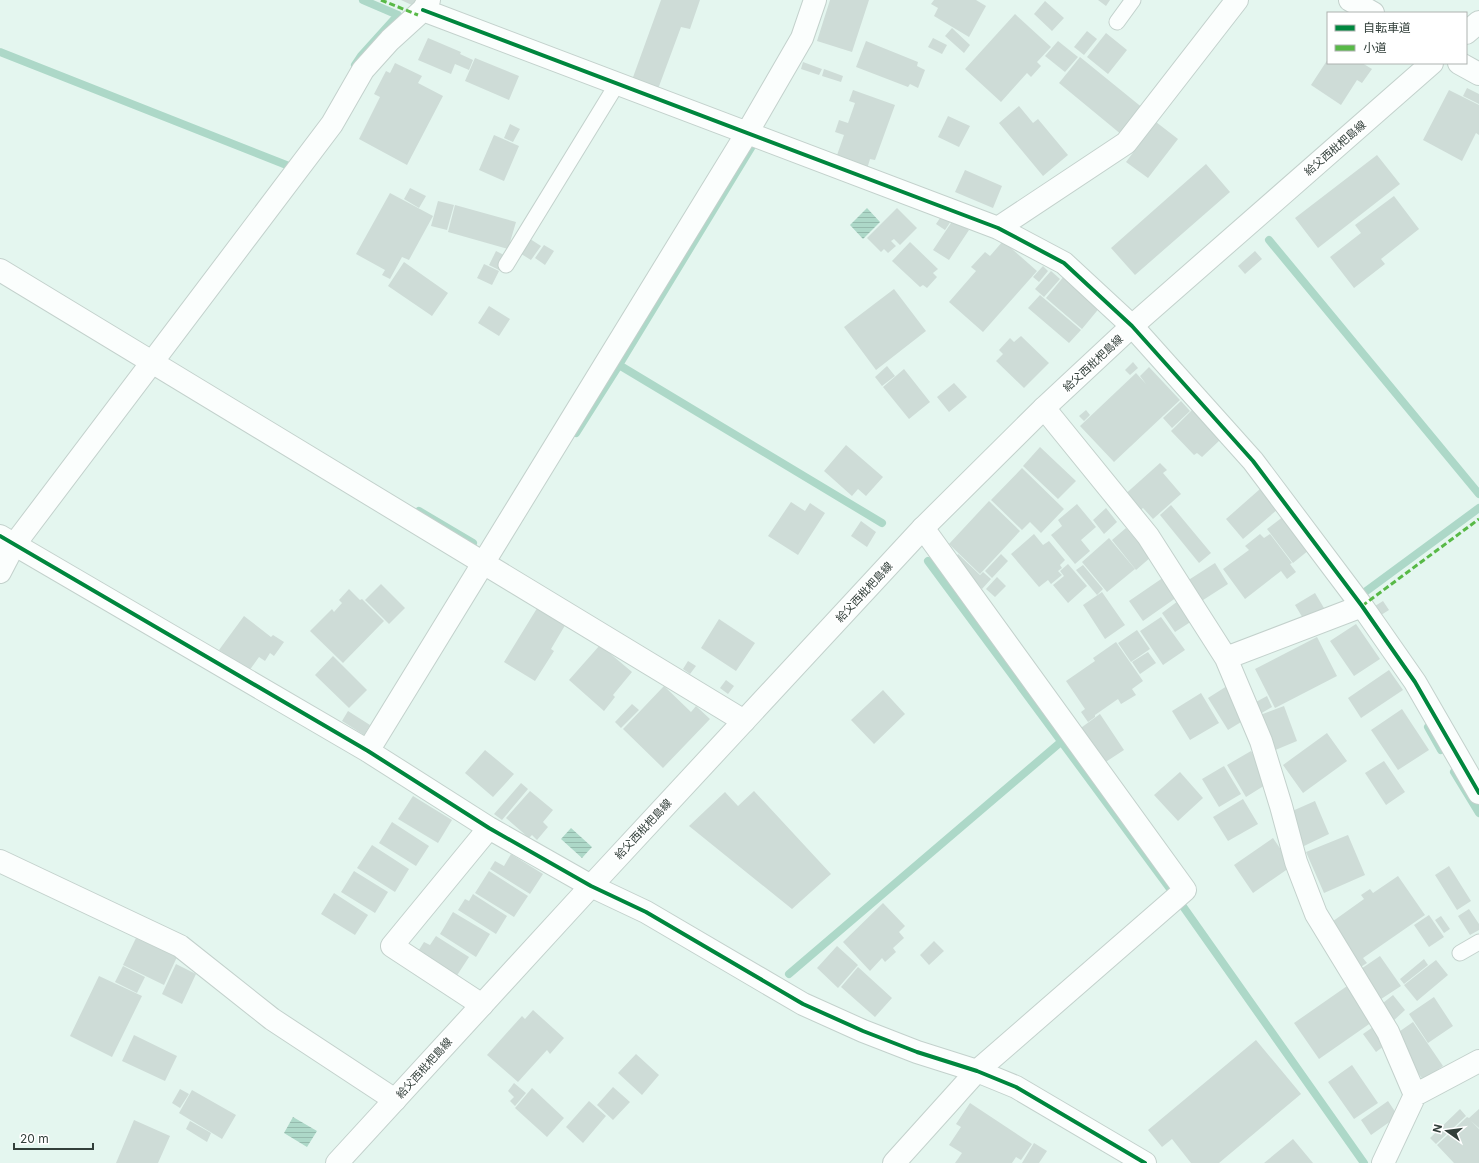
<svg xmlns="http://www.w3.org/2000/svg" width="1479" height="1163" font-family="Inter,'Noto Sans JP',sans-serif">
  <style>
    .water { fill: url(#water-rules) }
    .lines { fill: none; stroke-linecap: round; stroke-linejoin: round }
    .stream { stroke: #add8c8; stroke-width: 8 }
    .building { fill: #cedcd7 }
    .service-casing { stroke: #c3d1cc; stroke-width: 17 }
    .minor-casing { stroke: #c3d1cc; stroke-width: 24 }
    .tertiary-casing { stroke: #c3d1cc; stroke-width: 24 }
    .secondary-casing { stroke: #c3d1cc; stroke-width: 24 }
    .service { stroke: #fbfefd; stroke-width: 15 }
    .minor { stroke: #fbfefd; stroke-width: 22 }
    .tertiary { stroke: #fbfefd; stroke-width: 22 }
    .secondary { stroke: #fbfefd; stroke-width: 22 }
    .quiet { stroke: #58b947; stroke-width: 3; stroke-dasharray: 6 3; stroke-linecap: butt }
    .cycleway-casing { stroke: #fff; stroke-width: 6 }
    .cycleway { stroke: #00873e; stroke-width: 4 }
    .labels { text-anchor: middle; stroke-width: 4; stroke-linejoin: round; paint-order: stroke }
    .street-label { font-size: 11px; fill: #323f3a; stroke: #fff }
  </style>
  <defs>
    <pattern id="water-rules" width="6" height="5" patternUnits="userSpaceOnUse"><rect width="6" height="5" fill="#add8c8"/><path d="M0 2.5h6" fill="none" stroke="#95baad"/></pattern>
  </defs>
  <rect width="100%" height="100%" fill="#e4f6ef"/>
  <path class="water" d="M867 208 880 222 863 239 850 225Z
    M571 828 592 847 582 858 561 839Z
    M293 1117 317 1131 307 1147 284 1133Z"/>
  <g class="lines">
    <path class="stream" d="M0 52 294 168
      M355 65 361 56 398 15 363 0
      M1269 240 1479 494
      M619 365 754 143
      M576 433 619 365 882 523
      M419 511 473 543
      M928 561 1171 890
      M1365 592 1479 508
      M1428 727 1441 750
      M1454 772 1479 813
      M1182 905 1364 1163
      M789 974 1062 741"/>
  </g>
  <path class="building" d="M401 0H419L416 7Z
    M661 0H700L690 29 681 27 658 89 632 80Z
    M830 0H869L852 52 817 41Z
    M934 0H976L986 6 969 37 934 16 938 8 931 4Z
    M1098 0H1110L1106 6Z
    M1045 1 1064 18 1052 31 1034 14Z
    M1015 14 1051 47 1037 62 1041 66 1031 77 1027 73 1001 102 965 69Z
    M952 28 970 45 964 53 945 36Z
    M1087 31 1097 39 1084 55 1074 47Z
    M1106 33 1127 50 1108 74 1087 57Z
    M428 38 461 52 460 54 473 60 469 70 455 64 451 74 418 60Z
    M933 38 947 45 942 54 928 47Z
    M866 41 918 62 917 66 925 70 918 88 910 84 908 87 856 67Z
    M1058 41 1078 57 1065 72 1045 56Z
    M1080 57 1144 109 1122 135 1059 83Z
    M475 58 519 76 509 100 465 81Z
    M1328 59V63H1362L1372 69 1362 83 1357 80 1341 105 1311 85Z
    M803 62 822 69 819 75 801 69Z
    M395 63 422 76 418 83 443 96 407 165 359 139 380 97 374 94 386 71 390 73Z
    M824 69 843 76 841 82 822 76Z
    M1467 88 1479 94V104L1463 96Z
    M853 90 895 105 875 160 870 159 867 169 836 158 844 135 835 132 839 120 848 123 855 103 849 101Z
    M1449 90 1479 105V135L1476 133 1462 161 1423 140Z
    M1019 106 1033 123 1038 119 1068 155 1043 176 999 123Z
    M948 116 970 126 959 147 938 137Z
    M1156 122 1178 139 1148 178 1126 162Z
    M510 124 520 129 513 142 504 138Z
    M494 135 519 146 504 181 479 170Z
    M1377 155 1400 184 1318 248 1295 218Z
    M1206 164 1230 192 1135 275 1111 248Z
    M965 170 1002 186 993 208 955 192Z
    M410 188 426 196 419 208 404 199Z
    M390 193 433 216 409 260 402 257 390 279 382 275 385 270 356 254Z
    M1394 196 1419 229 1381 259 1385 264 1354 288 1330 257 1361 233 1355 225Z
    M438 201 454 205 447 230 431 226Z
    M455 205 516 222 508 249 448 232Z
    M897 208 917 228 900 245 894 239 891 241 896 246 888 253 884 249 881 252 867 238Z
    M942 215 951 221 945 230 936 224Z
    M953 220 969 230 949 260 933 250Z
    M527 237 541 246 531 260 518 252Z
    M1003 241 1037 271 983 332 949 302 976 271 971 267 985 252 990 256Z
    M910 242 938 269 933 273 937 277 927 288 923 285 920 287 892 261Z
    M544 245 554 251 545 265 535 258Z
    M496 251 508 257 501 271 489 265Z
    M1255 251 1262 259 1245 274 1238 266Z
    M404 262 448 293 432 316 388 286Z
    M484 264 499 271 492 285 477 278Z
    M1043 266 1048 271 1039 282 1033 277Z
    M1051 271 1060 279 1044 297 1035 289Z
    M1065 275 1101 306 1082 329 1046 298Z
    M894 289 926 331 876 370 844 327Z
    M1040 295 1081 330 1069 343 1028 308Z
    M489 306 510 319 499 336 478 323Z
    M1021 336 1049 363 1024 388 996 361 1003 354 999 350 1010 338 1014 342Z
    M1133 362 1138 368 1130 375 1125 370Z
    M887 366 895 376 882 386 875 377Z
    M1149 367 1180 400 1114 462 1080 426 1136 373 1146 384 1140 376Z
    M904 369 930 402 909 419 883 387Z
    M954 383 967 397 949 412 937 397Z
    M1181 401 1190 411 1172 428 1163 418Z
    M1086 410 1090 415 1084 421 1079 416Z
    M1192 410 1220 440 1202 457 1197 453 1194 455 1171 431Z
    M846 445 883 477 866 496 858 489 852 496 824 471Z
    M1040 447 1076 481 1058 499 1023 466Z
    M1160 463 1167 470 1163 473 1181 494 1153 519 1143 508 1137 513 1122 497Z
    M1022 468 1064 509 1041 533 1030 522 1022 530 991 500Z
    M1260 489 1278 509 1243 539 1226 519Z
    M989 501 1020 531 980 574 949 544Z
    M791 502 805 511 810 503 825 513 798 555 768 536Z
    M1077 504 1096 527 1081 540 1090 551 1075 564 1051 535 1062 526 1058 520Z
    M1171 505 1211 553 1199 563 1160 515Z
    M1106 508 1117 522 1104 534 1093 520Z
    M1284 516 1309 550 1293 563 1267 529Z
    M861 521 876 532 867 547 851 536Z
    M1126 528 1151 557 1136 570 1112 540Z
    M1034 534 1043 545 1049 541 1065 560 1060 565 1062 568 1058 571 1062 575 1051 584 1048 580 1039 587 1011 554Z
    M1260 534 1264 538 1270 534 1292 563 1290 564 1296 572 1287 579 1281 571 1245 599 1223 569 1249 550 1245 546Z
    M1109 538 1135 569 1107 592 1082 562Z
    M958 554 980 575 983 572 991 579 982 589 955 558Z
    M1001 554 1008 561 992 578 985 571Z
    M1215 563 1228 584 1200 602 1187 581Z
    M1068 564 1087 586 1068 603 1053 585 1064 576 1060 571Z
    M1083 565 1103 589 1097 595 1076 570Z
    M1167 575 1180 595 1143 621 1129 601Z
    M997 577 1006 586 995 597 986 589Z
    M381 584 405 608 389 624 365 600Z
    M349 589 360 600 362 599 384 621 343 663 310 631 332 609 334 612 342 603 339 600Z
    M1102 592 1125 625 1105 639 1083 605Z
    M1315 593 1324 608 1304 620 1295 605Z
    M1178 601 1192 621 1175 632 1162 613Z
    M1383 601 1389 610 1381 615 1375 606Z
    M539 605 567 622 551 649 554 651 535 681 504 662Z
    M244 616 271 637 273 635 284 642 274 656 270 653 265 661 259 657 249 671 219 650Z
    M1161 617 1185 650 1163 665 1140 631Z
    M719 619 755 643 736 671 701 648Z
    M1356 624 1380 659 1354 676 1330 641Z
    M1137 630 1150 649 1131 662 1118 643Z
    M1317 637 1337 676 1275 708 1255 669Z
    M1116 642 1143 681 1132 689 1136 695 1121 704 1118 699 1095 715V717L1088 722 1081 712 1085 709 1066 681 1095 661 1093 658Z
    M600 645 632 672 613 695 615 697 604 711 569 680Z
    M1148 652 1156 663 1140 674 1132 662Z
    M333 656 367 690 349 708 315 675Z
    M688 661 696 666 690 674 683 669Z
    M1389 670 1403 690 1361 718 1348 698Z
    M726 680 734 686 728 694 720 688Z
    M664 686 691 712 696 706 710 719 663 768 623 729Z
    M1227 686 1246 719 1228 730 1208 698Z
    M883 690 905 714 874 744 851 720Z
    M1201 693 1219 723 1190 740 1172 711Z
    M1267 696 1272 707 1260 714 1254 703Z
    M632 704 639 710 621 728 615 722Z
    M1284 706 1297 741 1273 751 1260 715Z
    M1402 709 1429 750 1398 770 1371 730Z
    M348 711 370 725 364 735 342 721Z
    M1100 714 1124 750 1101 765 1078 730Z
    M1327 733 1347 761 1303 793 1283 765Z
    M485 750 514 774 493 797 465 773Z
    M1251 751 1270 782 1246 797 1227 765Z
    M1384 761 1405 792 1386 805 1365 773Z
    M1224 766 1241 794 1219 807 1202 779Z
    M1180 772 1203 798 1178 821 1154 795Z
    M521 783 528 789 502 820 494 814Z
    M530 791 553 810 543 822 548 827 537 840 532 835 529 838 506 818Z
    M754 791 831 874 792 909 689 826 725 792 738 806Z
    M413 796 452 820 438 843 398 819Z
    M1243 799 1258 824 1228 841 1213 817Z
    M1315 801 1329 834 1304 846 1290 812Z
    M392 822 429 846 416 866 379 843Z
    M1348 835 1365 875 1324 893 1306 852Z
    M1273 838 1292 866 1253 893 1234 865Z
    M372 845 409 869 395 892 357 868Z
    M511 854 543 874 530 894 490 869 495 861 504 866Z
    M1449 866 1471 901 1457 910 1435 875Z
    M354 871 388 892 375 913 341 892Z
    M489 871 528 896 514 917 475 893Z
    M1398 876 1425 915 1363 958 1367 963 1356 970 1329 924 1364 899 1361 895 1370 889 1373 893Z
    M334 893 368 915 355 935 321 914Z
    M473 894 507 916 496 934 458 910 465 899 469 901Z
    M883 903 905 926 899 932 904 938 893 948 896 952 885 962 882 958 870 971 843 942Z
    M1469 909 1479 924V930L1470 935 1458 916Z
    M453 912 490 934 476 957 440 934Z
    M1429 915 1444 937 1429 947 1414 925Z
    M1441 916 1450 929 1444 933 1435 920Z
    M436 936 469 957 456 977 417 953 424 942 430 945Z
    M136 938 177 957 164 985 123 965Z
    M934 941 944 951 929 965 920 955Z
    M837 946 858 965 838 988 817 968Z
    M1380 956 1401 986 1375 1003 1355 973Z
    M1424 959 1428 965 1404 984 1400 979Z
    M1436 960 1448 975 1417 1001 1404 985Z
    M176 964 196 974 182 1004 162 994Z
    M123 966 145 977 137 993 115 982Z
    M858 967 892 998 875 1017 841 987Z
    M99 976 142 996 112 1057 70 1036Z
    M1350 984 1375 1020 1319 1059 1294 1023Z
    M1393 995 1405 1010 1391 1023 1378 1007Z
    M1434 997 1453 1026 1428 1043 1409 1014Z
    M533 1010 564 1038 550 1054 547 1050 518 1082 487 1055 522 1016 525 1019Z
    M1413 1022 1443 1066 1423 1080 1393 1036Z
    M1376 1025 1388 1043 1376 1052 1363 1034Z
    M134 1035 177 1056 165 1081 122 1061Z
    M1256 1040 1301 1094 1219 1163H1191L1172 1139 1162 1147 1148 1130Z
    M636 1054 659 1075 642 1095 618 1073Z
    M1352 1065 1378 1103 1354 1119 1328 1082Z
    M514 1083 526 1093 515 1106 510 1101 514 1097 508 1091Z
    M613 1087 630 1102 613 1120 597 1105Z
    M532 1088 564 1118 547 1137 515 1108Z
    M180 1089 189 1094 180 1108 172 1103Z
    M192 1090 236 1115 222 1139 179 1113Z
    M589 1101 606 1116 583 1143 566 1127Z
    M1388 1101 1398 1116 1371 1135 1361 1120Z
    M970 1103 1032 1144 1021 1160 1016 1157 1012 1163H955L962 1153 949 1145 961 1127 956 1124Z
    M1460 1109 1466 1116 1436 1144 1430 1138Z
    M1479 1109V1128L1471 1121 1479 1129V1163H1454L1437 1145 1467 1117 1469 1118Z
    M134 1120 170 1136 158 1163H116Z
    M190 1121 211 1133 207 1142 186 1129Z
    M1293 1139 1313 1163H1264Z
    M1034 1143 1047 1151 1039 1163H1022Z"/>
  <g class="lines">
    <defs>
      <path id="service" d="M1117 22 1133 0
        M506 265 617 84
        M1460 953 1479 942"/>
      <path id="minor" d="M1350 0 1373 13
        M423 10 998 228 1064 263 1132 326 1253 461 1362 606 1415 682 1479 793
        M1459 63 1479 74
        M998 228 1126 143 1237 0
        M0 270 744 721
        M1044 408 1148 536 1226 658 1261 741 1281 806 1296 862 1316 914 1388 1032 1415 1095
        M0 536 368 751 489 828 591 886
        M0 572 14 545 332 124 363 70 390 40 423 10 429 0
        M1226 658 1362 606
        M368 751 747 133 802 38 815 0
        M0 861 180 946 272 1019 395 1100
        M482 1005 392 946 489 828
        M894 1163 977 1071 1185 890 923 528
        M1383 1163 1415 1095 1479 1061"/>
      <path id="tertiary" d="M591 886 646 912 803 1004 863 1031 917 1052 977 1071 1016 1087 1145 1163"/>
      <path id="secondary" d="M1466 33 1479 22
        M337 1163 591 886 923 528 1044 408 1132 326 1432 63"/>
    </defs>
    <use href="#service" class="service-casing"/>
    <use href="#minor" class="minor-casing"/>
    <use href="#tertiary" class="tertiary-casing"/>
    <use href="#secondary" class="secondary-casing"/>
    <use href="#service" class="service"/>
    <use href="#minor" class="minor"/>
    <use href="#tertiary" class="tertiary"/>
    <use href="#secondary" class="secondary"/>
    <path class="quiet" d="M381 0 418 15
      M1362 606 1479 519"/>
    <defs>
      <path id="cycleway" d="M423 10 998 228 1064 263 1132 326 1253 461 1362 606 1415 682 1479 793
        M0 536 368 751 489 828 591 886 646 912 803 1004 863 1031 917 1052 977 1071 1016 1087 1145 1163"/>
    </defs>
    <use href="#cycleway" class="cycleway-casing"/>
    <use href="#cycleway" class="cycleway"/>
  </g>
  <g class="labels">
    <g class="street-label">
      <text transform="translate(1335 148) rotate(-41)" y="4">給父西枇杷島線</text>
      <text transform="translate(1093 363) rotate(-43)" y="4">給父西枇杷島線</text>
      <text transform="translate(864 592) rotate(-47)" y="4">給父西枇杷島線</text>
      <text transform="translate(643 829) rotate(-47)" y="4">給父西枇杷島線</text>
      <text transform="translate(424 1068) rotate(-48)" y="4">給父西枇杷島線</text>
    </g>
  </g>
  <rect x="1327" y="12" width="140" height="52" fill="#ffffff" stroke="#adb2b0"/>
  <rect x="1335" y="25" width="20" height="6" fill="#00873e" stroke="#adb2b0"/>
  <text x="1363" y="32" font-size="12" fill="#323f3a">自転車道</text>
  <rect x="1335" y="45" width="20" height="6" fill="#58b947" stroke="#adb2b0"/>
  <text x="1363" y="52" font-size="12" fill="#323f3a">小道</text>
  <g transform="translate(1447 1131) rotate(284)" stroke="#ffffff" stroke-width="3" paint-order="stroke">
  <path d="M0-3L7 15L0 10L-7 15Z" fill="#323f3a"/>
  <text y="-6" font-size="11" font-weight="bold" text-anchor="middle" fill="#323f3a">N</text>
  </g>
  <path d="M14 1143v6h79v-6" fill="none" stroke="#323f3a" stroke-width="2"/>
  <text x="20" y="1143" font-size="12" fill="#323f3a" stroke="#ffffff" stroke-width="3" paint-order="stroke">20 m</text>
</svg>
